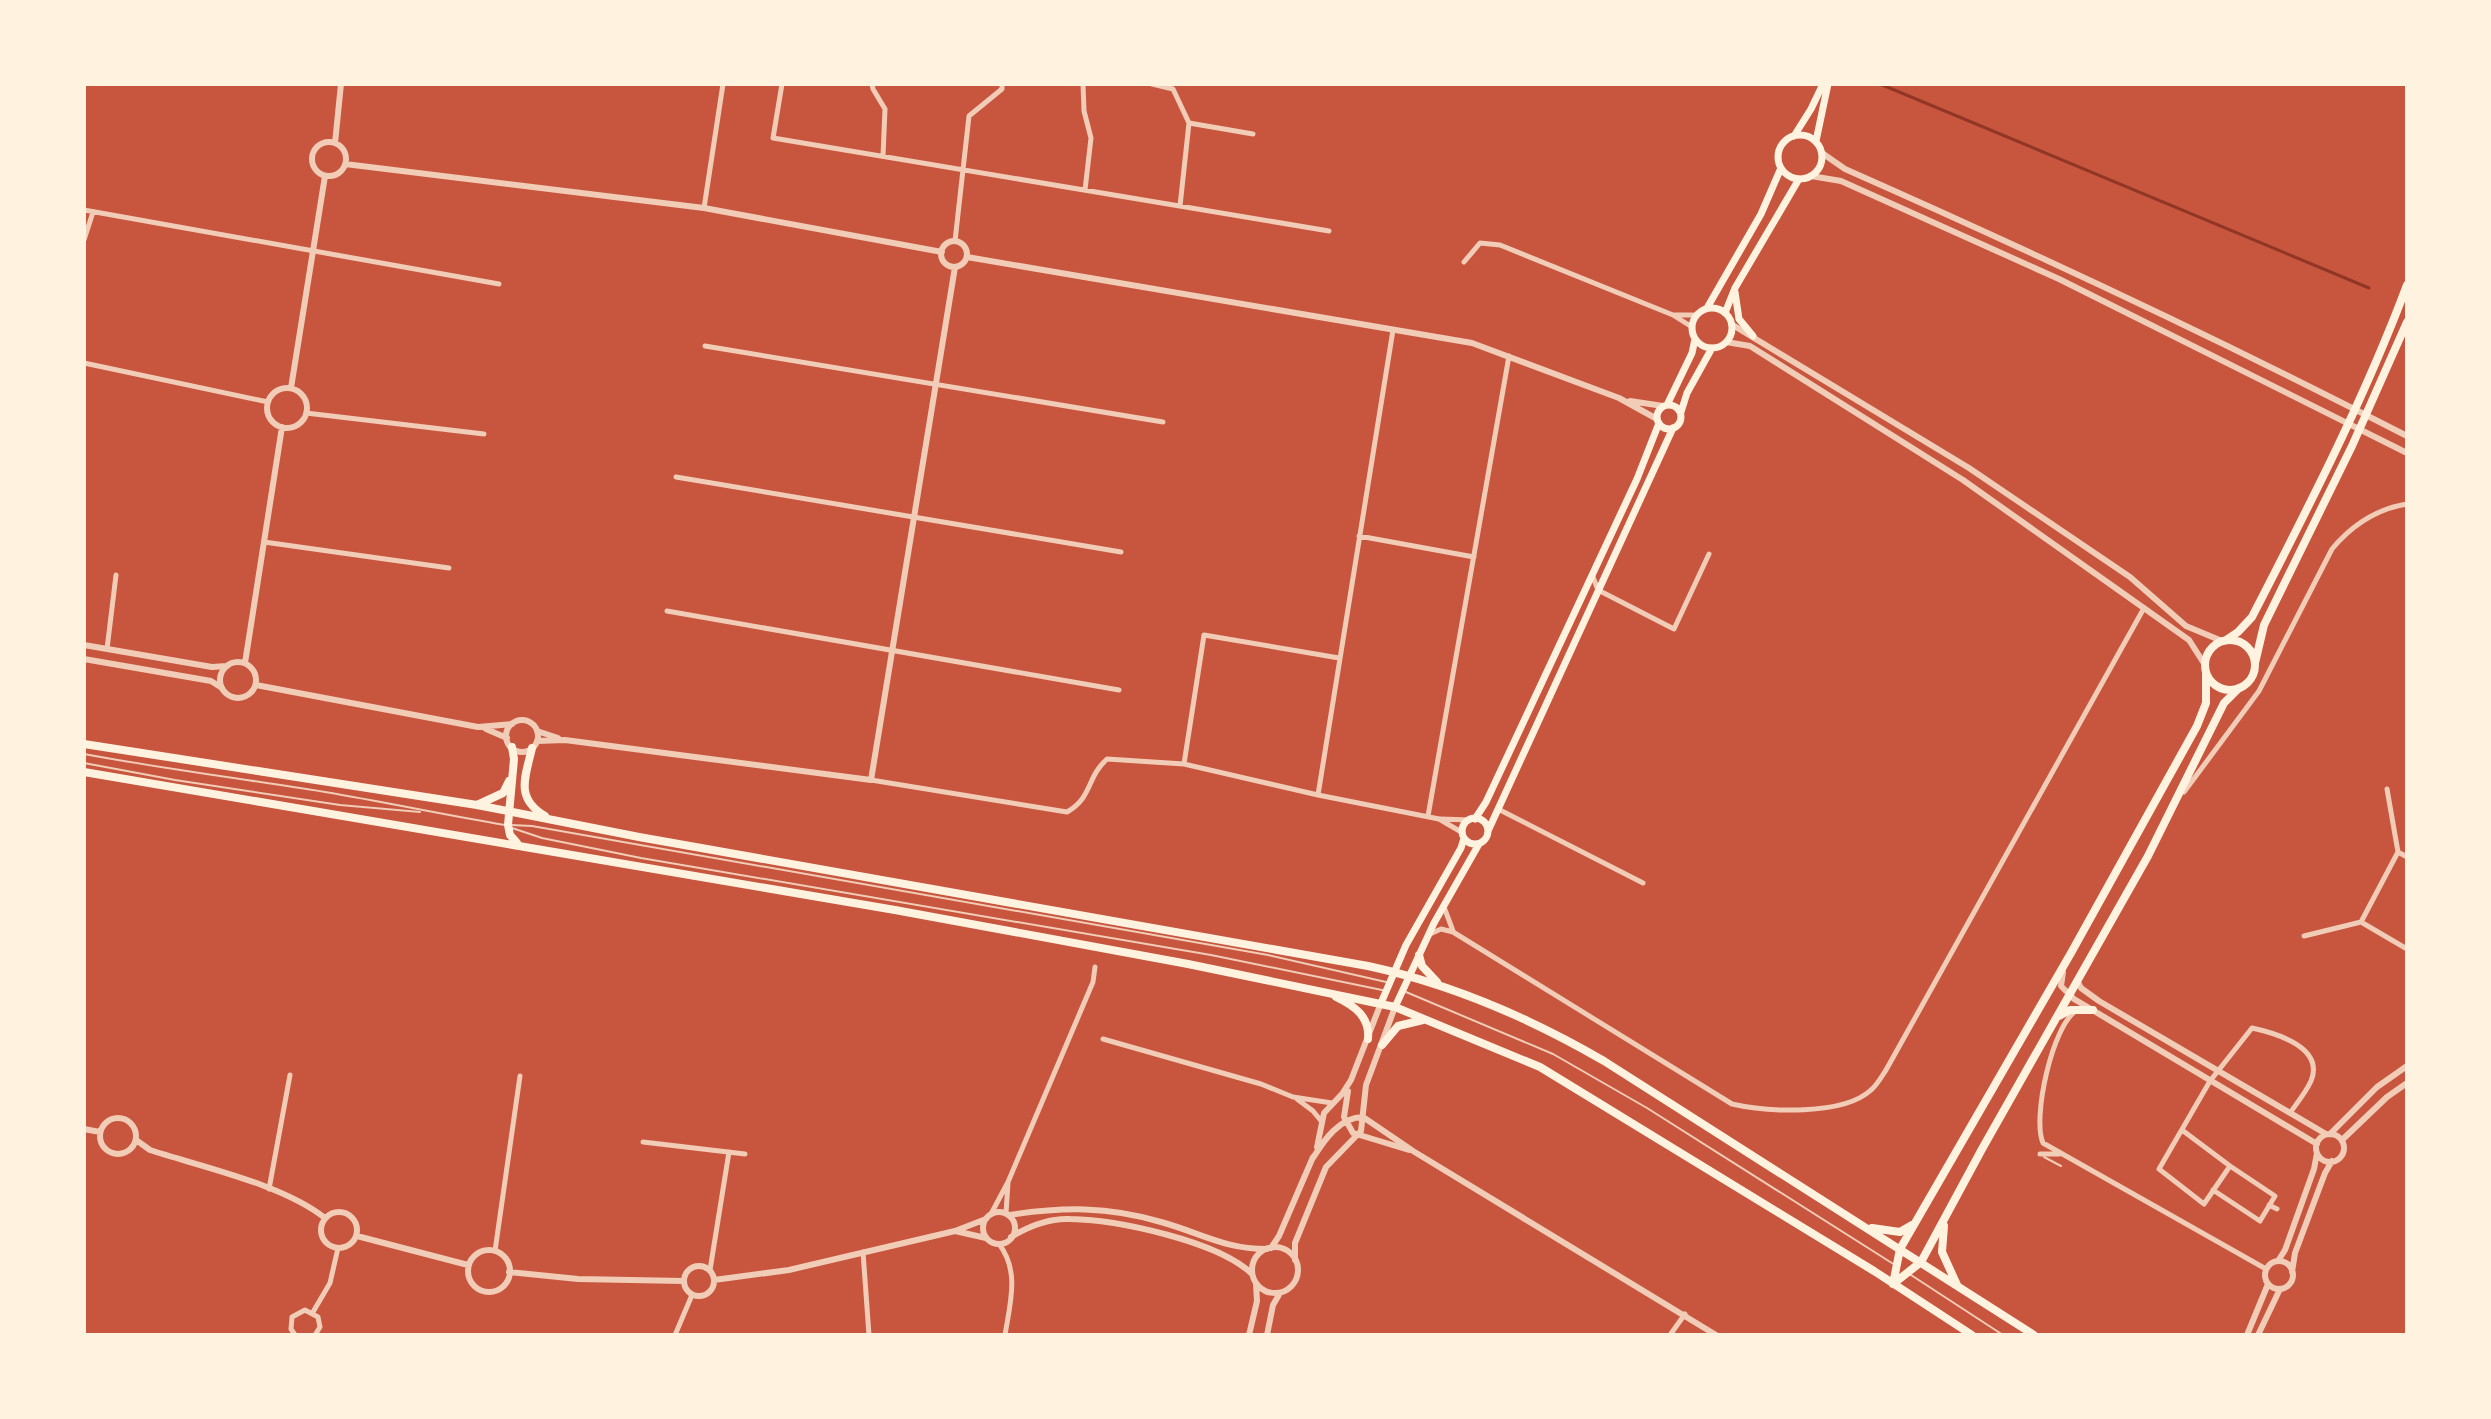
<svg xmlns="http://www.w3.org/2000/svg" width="2491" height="1419" font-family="'Noto Sans',sans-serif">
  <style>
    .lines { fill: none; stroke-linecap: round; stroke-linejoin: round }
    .stream { stroke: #8f3625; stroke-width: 3 }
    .service { stroke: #f1ccb7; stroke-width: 2 }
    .minor { stroke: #f1ccb7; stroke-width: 5 }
    .tertiary { stroke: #f1ccb7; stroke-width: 6 }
    .secondary { stroke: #fff3e0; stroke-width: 7 }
    .trunk { stroke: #fff3e0; stroke-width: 8 }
  </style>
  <rect width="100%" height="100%" fill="#c8553d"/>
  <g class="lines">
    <path class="stream" d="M1880 84 2369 288"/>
    <path class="service" d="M84 754C164 769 245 779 325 792 385 802 445 815 505 825
      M84 763 175 780 340 805 420 812
      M511 825 532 826 1268 955 1386 982
      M512 828 542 838 641 858 1211 955 1382 990
      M1406 992 1553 1054 1647 1108 1895 1265
      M2044 1157 2061 1166
      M1911 1275 2003 1335"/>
    <path class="minor" d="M782 84 773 138 1329 231
      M872 84 873 89 885 109 883 156
      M1083 84 1084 111 1091 138 1085 190
      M1152 84 1173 89 1189 123 1180 206
      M1189 123 1253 134
      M704 208 723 84
      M84 210 499 284
      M84 240 93 212
      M955 241 969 116 1002 89V84
      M1464 262 1480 243 1500 245 1673 315 1692 327
      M1674 315H1696
      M705 346 1163 422
      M84 363 268 402
      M306 413 484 434
      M676 477 1121 552
      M1359 536 1474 557
      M264 542 449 568
      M1593 577 1598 590 1674 629 1709 554
      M667 611 1119 690
      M107 649 116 575
      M1184 764 1204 635 1339 658
      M871 780 1067 812C1093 797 1086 778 1107 759L1184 764 1318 795 1439 819 1463 833
      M2387 789 2398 852
      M2184 792 2259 691 2332 549C2352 525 2376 509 2407 504
      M1318 795 1393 330
      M1498 809 1643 883
      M1428 816 1509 356
      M1440 819 1471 820
      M1444 907 1453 931
      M2361 922 2398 852 2407 857
      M1430 934 1441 929 1453 932 1732 1104C1767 1112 1843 1116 1871 1090 1877 1085 1882 1076 1886 1070L2144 608
      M2304 936 2361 922 2407 949
      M2077 1010C2052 1025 2032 1119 2043 1143L2266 1269
      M1103 1039 1261 1084 1293 1097 1332 1103
      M1297 1099 1313 1111 1322 1122
      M2182 1130 2230 1166 2204 1204 2159 1169 2210 1081 2252 1028C2275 1033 2325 1047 2311 1081 2306 1092 2297 1103 2290 1113
      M643 1142 745 1154
      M2040 1154H2059
      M269 1189 290 1075
      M2213 1190 2260 1221 2275 1196 2230 1166
      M2269 1205 2277 1209
      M1006 1213 1008 1183
      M991 1214 1008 1182 1093 982 1095 967
      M999 1244C1020 1271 1010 1304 1005 1335
      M495 1251 520 1076
      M863 1252 869 1335
      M710 1270 729 1152
      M313 1312 330 1283 338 1248
      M295 1335 291 1329 292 1317 305 1310 318 1317 320 1327 315 1335
      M675 1335 692 1295
      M1670 1335 1685 1314"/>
    <path class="tertiary" d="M312 159a17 17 0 1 1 34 0a17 17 0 1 1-34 0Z
      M335 143 341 84
      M1822 153 1845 169C2035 253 2223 341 2407 436
      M345 164 704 208 942 252
      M1811 176 1841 181 2059 279 2407 453
      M941 254a13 13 0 1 1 26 0a13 13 0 1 1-26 0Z
      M967 257 1472 343 1619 398 1657 419
      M1731 324 1969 468 2130 577 2186 626 2222 641
      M1726 342 1750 346 1963 480 2189 640 2205 665
      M291 388 325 176
      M267 408a20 20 0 1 1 40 0a20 20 0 1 1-40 0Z
      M1630 401 1663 406
      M84 645 212 667 227 666
      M84 659 211 681 222 688
      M220 680a18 18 0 1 1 36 0a18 18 0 1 1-36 0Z
      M245 663 282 427
      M256 685 478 727 512 724
      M506 736a16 16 0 1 1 32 0a16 16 0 1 1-32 0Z
      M486 729 507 738
      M537 731 558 738
      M537 741 565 740 871 780 955 267
      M2063 972 2061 986 2074 999 2317 1144
      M2078 982 2081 988 2099 1001 2326 1134
      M1348 1091 1344 1117 1353 1133 1409 1150
      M100 1136a18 18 0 1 1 36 0a18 18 0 1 1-36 0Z
      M84 1129 100 1132
      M2330 1134 2377 1087 2407 1066
      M2316 1148a14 14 0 1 1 28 0a14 14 0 1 1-28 0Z
      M136 1140 150 1150C202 1167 282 1184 325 1218
      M2342 1140 2387 1097 2407 1083
      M1317 1147 1324 1113 1342 1094 1351 1080 1381 1003
      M1313 1158C1324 1140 1340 1117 1363 1117L1413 1151 1716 1335
      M321 1230a18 18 0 1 1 36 0a18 18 0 1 1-36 0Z
      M983 1228a16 16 0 1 1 32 0a16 16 0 1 1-32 0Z
      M1009 1215C1063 1207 1107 1206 1161 1222 1201 1233 1224 1249 1267 1249
      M955 1231 986 1238
      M357 1236 468 1265
      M1011 1237C1029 1226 1048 1218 1070 1219 1118 1220 1218 1241 1252 1274
      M1252 1270a23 23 0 1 1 46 0a23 23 0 1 1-46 0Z
      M1271 1248 1279 1236 1313 1157
      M468 1271a21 21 0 1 1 42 0a21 21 0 1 1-42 0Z
      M1295 1260V1243L1326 1167 1361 1131 1366 1085 1395 1007
      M2278 1261 2285 1250 2314 1169 2317 1153
      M2265 1275a14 14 0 1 1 28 0a14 14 0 1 1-28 0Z
      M684 1281a15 15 0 1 1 30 0a15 15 0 1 1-30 0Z
      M509 1272 578 1279 683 1281
      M2292 1272 2295 1253 2325 1173 2332 1161
      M714 1280 789 1270 955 1231 986 1219
      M1249 1335 1257 1301 1256 1284
      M1267 1335 1273 1305 1280 1293
      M2247 1335 2268 1284
      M2258 1335 2280 1289"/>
    <path class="secondary" d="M1778 157a22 22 0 1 1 44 0a22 22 0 1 1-44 0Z
      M1794 136 1811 109 1823 84
      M1816 141 1828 84
      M1735 292 1739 319 1753 336
      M1707 308 1761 214 1781 168
      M1692 328a20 20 0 1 1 40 0a20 20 0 1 1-40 0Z
      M1725 313 1735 288 1799 179
      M1657 417a12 12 0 1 1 24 0a12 12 0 1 1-24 0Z
      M1667 405 1692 353 1695 339
      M1681 412 1687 393 1712 348
      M1462 831a13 13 0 1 1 26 0a13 13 0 1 1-26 0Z
      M1475 819 1486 802 1637 479 1659 423
      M1488 831 1673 428
      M1381 1003 1406 945 1461 848 1464 838
      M1395 1007 1434 923 1479 844"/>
    <path class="trunk" d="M2226 640 2238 632 2252 617C2308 508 2364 400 2407 285
      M2205 665a25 25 0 1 1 50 0a25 25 0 1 1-50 0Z
      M2255 663 2264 625 2352 446 2407 322
      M84 744 477 805 639 837 1368 966C1451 984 1530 1018 1604 1061L2034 1335
      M512 747 514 759 508 825 510 835 517 843
      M532 748C525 778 515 798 545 816
      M84 772 895 910 1188 964 1395 1007 1540 1067 1874 1271 1972 1335
      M477 805 503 793 509 781
      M1419 955 1422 966 1437 982
      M1336 997C1355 1006 1370 1017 1368 1039
      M2059 1016 2070 1010H2093
      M1382 1045 1398 1026 1423 1020
      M1944 1226 1942 1252 1957 1285
      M1872 1228 1900 1232 1912 1225
      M1893 1284 1921 1262 1982 1149 2148 856 2224 703 2239 688
      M1893 1284 1900 1249 2071 953 2197 726 2206 703V672"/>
  </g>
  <rect width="2491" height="1419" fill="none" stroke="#fff3e0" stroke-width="172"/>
</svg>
